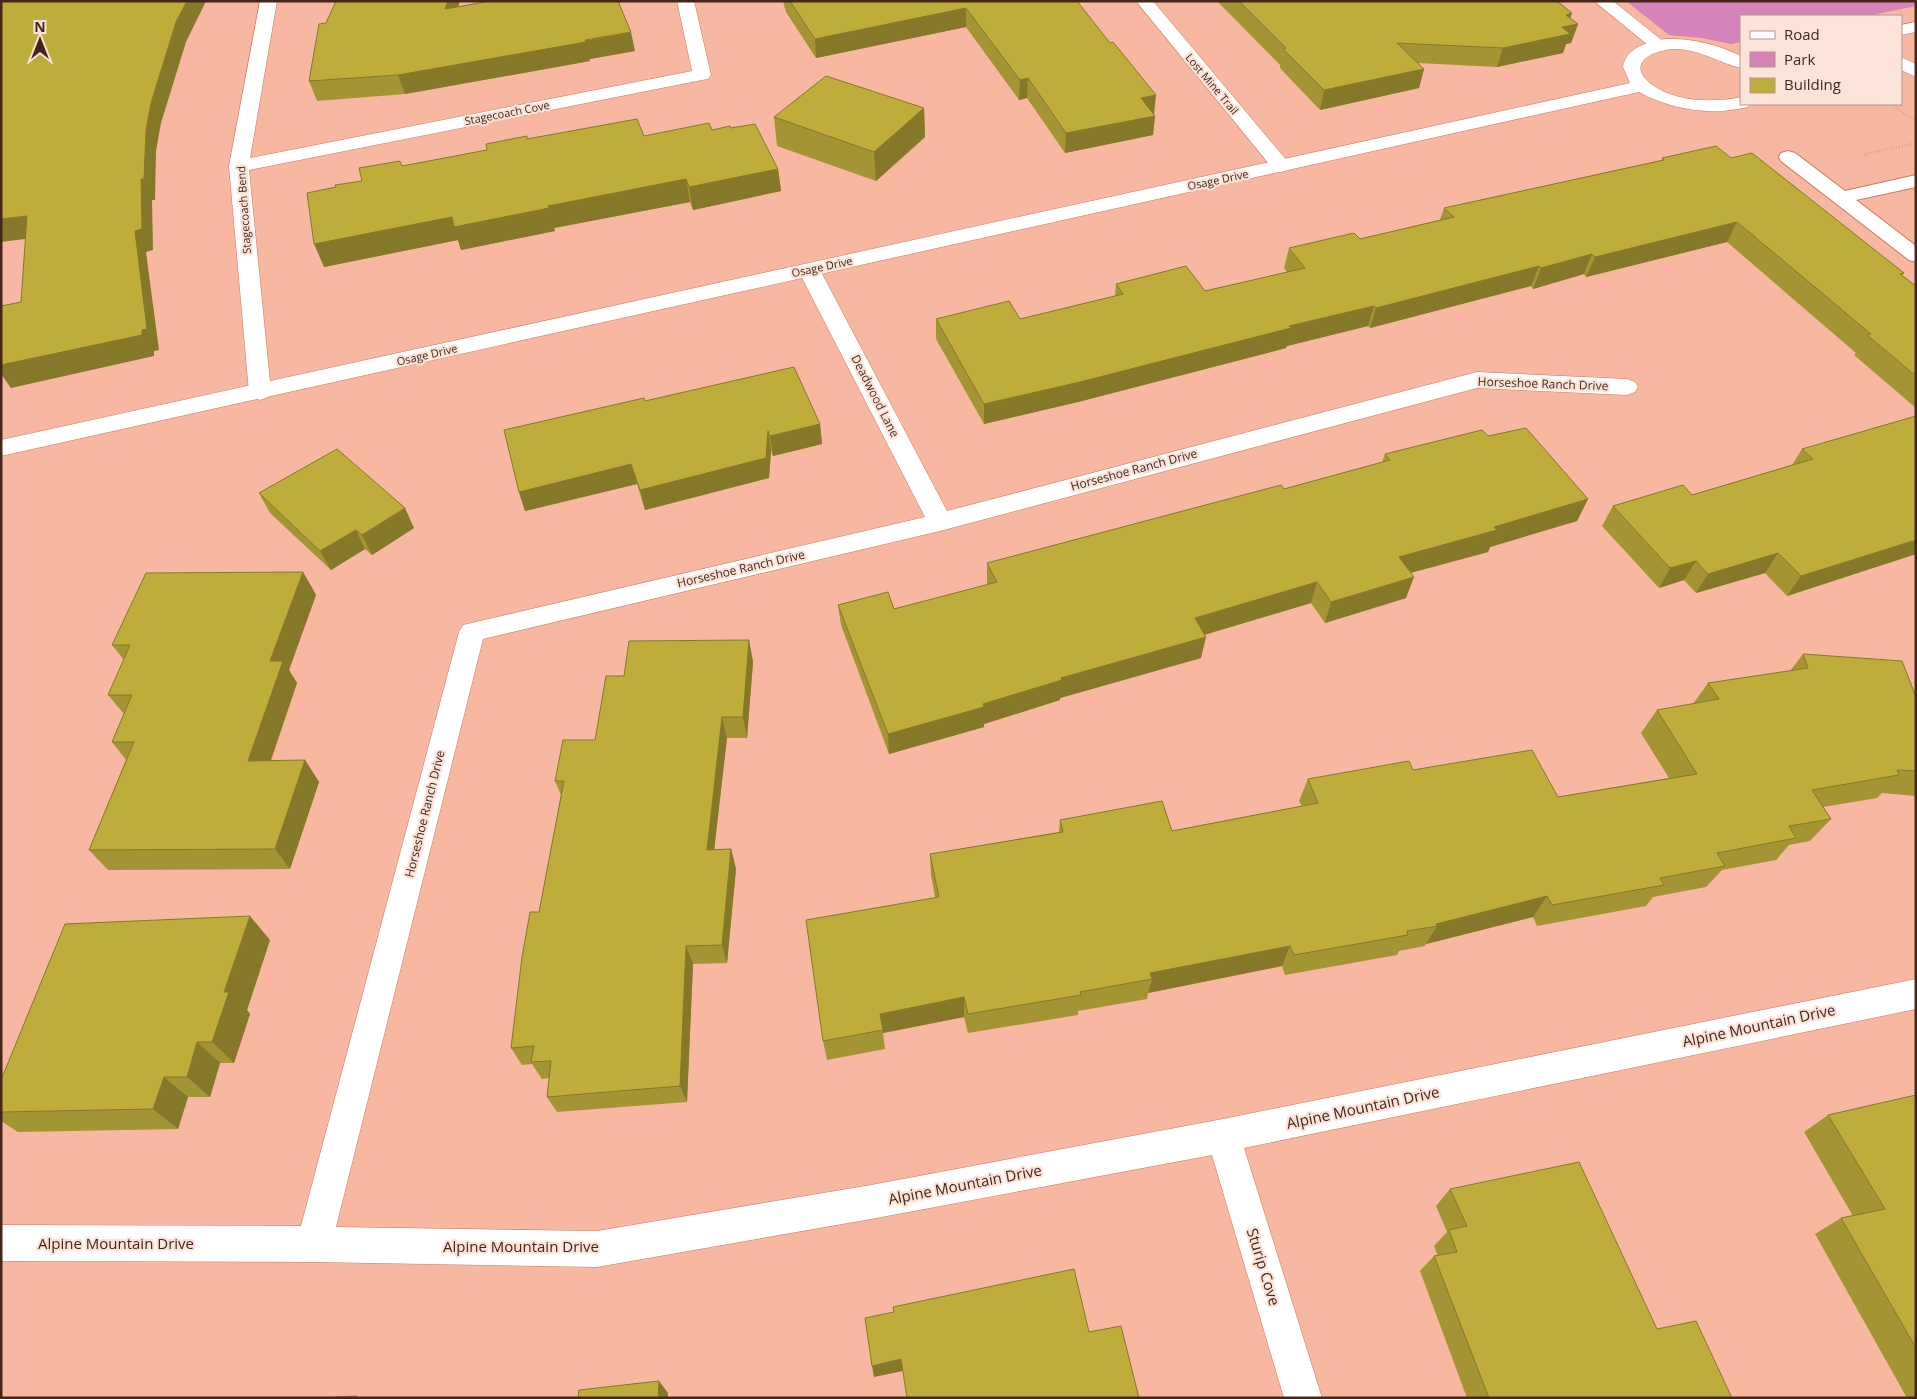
<svg xmlns="http://www.w3.org/2000/svg" width="1917" height="1399" font-family="'Open Sans',sans-serif">
  <style>
    .green { fill: #d583b9 }
    .lines { fill: none; stroke-linecap: round; stroke-linejoin: round }
    .service-casing { stroke: #c77b60; stroke-width: 2 }
    .minor-casing { stroke: #c77b60; stroke-width: 1 }
    .tertiary-casing { stroke: #c77b60; stroke-width: 1 }
    .path { stroke: #c28b78; stroke-width: 2.5; stroke-dasharray: 0.5 2.5; stroke-linecap: butt }
    .service { fill: #fff; fill-rule: evenodd }
    .minor { fill: #fff; fill-rule: evenodd }
    .tertiary { fill: #fff; fill-rule: evenodd }
    .wall { fill: #a39533 }
    .shaded-wall { fill: #857929 }
    .building { fill: #bead3b; stroke: #857929 }
    .labels { text-anchor: middle; stroke-width: 4.5; stroke-linejoin: round; paint-order: stroke }
    .far-street-label { font-size: 11px; fill: #45261b; stroke: #fce3da }
    .street-label { font-size: 12px; fill: #45261b; stroke: #fce3da }
    .near-street-label { font-size: 15px; fill: #45261b; stroke: #fce3da }
  </style>
  <rect width="100%" height="100%" fill="#f8b7a0"/>
  <path class="green" d="M1626 1H1916V6L1867 16H1741V42L1731 44 1702 38 1669 35Z"/>
  <g class="lines">
    <defs>
      <path id="service" d="M1788 151 1795 153 1845 191 1916 175V187L1856 200 1916 246V262L1909 260 1781 161 1779 157 1781 153Z"/>
      <path id="minor" d="M260 1H277L250 158 692 71 677 1H694L711 75 708 79 702 80 249 170 271 392 268 397 260 400 252 397 249 392 229 166Z
        M1136 1H1153L1288 162 1291 166 1288 170 1281 172 1274 170Z
        M1594 1H1613L1669 46 1666 50 1660 51 1654 50Z
        M1901 57 1916 64V77L1901 70Z
        M809 264 816 265 820 270 947 511 1477 372 1627 379 1635 382 1638 387 1635 392 1627 395 1477 388 940 531 483 639 336 1227 597 1231 871 1185 1223 1119 1916 979V1009L1244 1148 1322 1398H1284L1212 1155 871 1219 597 1267 314 1262 1 1261V1225L301 1226 459 632 463 625 925 517 798 270 802 265Z"/>
      <path id="tertiary" d="M1916 22V32L1901 35V25Z
        M1665 39C1691 38 1717 44 1741 56V68C1719 63 1701 50 1678 49 1657 48 1623 62 1651 84 1674 102 1713 103 1741 97V104H1750L1748 107C1711 116 1672 110 1639 92L1 456V440L1630 83 1623 67C1626 47 1648 42 1665 39Z"/>
    </defs>
    <use href="#service" class="service-casing"/>
    <use href="#minor" class="minor-casing"/>
    <use href="#tertiary" class="tertiary-casing"/>
    <path class="path" d="M1891 104 1916 121
      M1866 156 1864 154 1916 143"/>
    <use href="#service" class="service"/>
    <use href="#minor" class="minor"/>
    <use href="#tertiary" class="tertiary"/>
  </g>
  <path class="wall" d="M336 1H460L458 7 635 51 590 59V61L405 94 317 101 309 81 326 23Z
    M783 1H1077L1155 116 1153 135 1065 153 1027 98 1019 100 966 27 816 58 786 12Z
    M1217 1H1557L1572 13 1570 18 1578 24 1571 43 1566 44 1563 53 1497 67 1418 63 1424 69 1419 88 1320 110 1280 68V65Z
    M924 108 925 137 876 181 777 146 774 117Z
    M731 128 778 169 781 191 693 210 690 202 554 228 555 231 461 250 458 240 324 267 336 187 362 181 402 166 487 150 527 139 644 136Z
    M1662 158H1731L1904 273 1902 276 1916 286V408L1854 355 1856 353 1727 242 1586 277 1584 274 1533 289 1531 286 1370 328 1368 326 1287 346 1286 348 1078 402 984 424 936 339V319H1020L1115 296 1116 284 1205 291 1287 272 1284 268 1289 248 1360 239 1440 220 1444 208 1662 160Z
    M645 401 820 424 822 444 773 456 771 451 769 478 645 510 637 484 525 511 519 492Z
    M1488 436 1588 499 1577 521 1490 547 1488 552 1411 573 1406 598 1325 623 1311 603 1204 635 1201 658 1060 698V700L984 724V727L889 754 841 625 838 605 894 609 987 585V563L1284 489 1382 462 1385 454Z
    M1802 449 1916 554 1787 596 1765 573 1696 593 1684 580 1659 588 1602 526 1613 506 1692 495 1792 465Z
    M259 493 414 528 372 555 365 549 331 570 270 513Z
    M303 572 316 595 289 670 297 683 271 761 305 760 319 782 290 869 108 870 89 850 126 760 112 742 124 714 108 695 124 660 112 645Z
    M749 640 753 662 747 738H727L714 849H731L736 869 727 963 693 964 687 1102 557 1112 547 1097 549 1078 542 1079 532 1064 522 1065 511 1048 539 912 561 795 555 781 595 740 624 676Z
    M1803 654 1916 697V796L1882 793 1877 798 1823 807 1831 819 1810 841 1789 845 1776 860 1722 870 1706 887 1653 897 1646 906 1537 926 1533 917 1426 944 1425 946 1399 951 1397 955 1285 975 1282 966 1148 993 1147 999 1078 1011V1015L968 1033 964 1017 883 1033 885 1049 827 1060 823 1041 935 897 931 875 930 854 1059 832 1060 820 1172 831 1302 806 1299 801 1308 779 1413 770 1558 797 1669 778 1641 733 1657 710 1693 704 1708 683 1790 671Z
    M270 940 247 1010 250 1014 234 1063H220L210 1097H188L178 1129 18 1132 1 1121V1080Z
    M1916 1095V1398H1907L1815 1234 1841 1218 1853 1216 1804 1132 1828 1115Z
    M1450 1189 1657 1329 1732 1398H1467L1420 1271 1434 1256H1438L1434 1246 1447 1232 1436 1206Z"/>
  <path class="shaded-wall" d="M187 1H206L186 42 161 123 156 151 155 200H152L153 250 146 252 159 350 154 351V356L11 388 1 374V365L135 231 141 179 146 130 151 103 176 22Z
    M448 1H460L451 29 445 9Z
    M966 8V27L816 58 815 39Z
    M1572 13 1567 26 1578 24 1571 43 1566 44 1563 53 1497 67 1503 48 1566 15Z
    M631 32 635 51 590 59V61L405 94 398 75Z
    M1424 69 1419 88 1320 110 1324 90Z
    M1028 78 1027 98 1019 100 1020 80Z
    M1156 95 1154 115 1141 98Z
    M924 108 925 137 876 181 874 152Z
    M1155 116 1153 135 1065 153 1066 133Z
    M778 169 781 191 693 210 689 187Z
    M686 179 690 202 554 228 555 231 461 250 458 240 324 267 314 244 452 217 548 206Z
    M27 216 40 237 1 242V219Z
    M1737 222 1727 242 1586 277 1595 257Z
    M1592 254 1584 274 1533 289 1541 268Z
    M1539 266 1531 286 1370 328 1376 308Z
    M1374 306 1368 326 1287 346 1286 348 1078 402 984 424V404L1289 326Z
    M820 424 822 444 773 456 770 436Z
    M768 431 771 451 769 478 645 510 640 490Z
    M631 464 637 484 525 511 519 492Z
    M1588 499 1577 521 1490 547 1488 552 1391 578 1399 557 1494 527Z
    M405 508 414 528 372 555 362 535Z
    M356 530 365 549 331 570 320 551Z
    M1916 540V554L1787 596 1801 576Z
    M1778 553 1765 573 1696 593 1708 574Z
    M1696 561 1684 580 1659 588 1670 568Z
    M303 572 316 595 289 670 297 683 263 782 248 761 270 661Z
    M1414 577 1406 598 1325 623 1331 602Z
    M1317 582 1311 603 1190 639 1195 618Z
    M1206 637 1201 658 1060 698V700L984 724V727L889 754 888 734 1061 678Z
    M749 640 753 662 747 738 743 717Z
    M722 717 727 738 712 869 707 850Z
    M305 760 319 782 290 869 275 849Z
    M731 849 736 869 727 963 722 945Z
    M1547 896 1533 917 1426 944 1437 926 1436 924Z
    M250 916 270 940 247 1010 250 1014 234 1063 212 1042 224 992Z
    M686 946 693 964 687 1102 680 1086Z
    M1290 946 1282 966 1148 993 1152 979 1150 973Z
    M964 997V1017L883 1033 880 1014Z
    M197 1042 220 1063 210 1097 187 1077Z
    M164 1077 188 1097 178 1129 153 1109Z
    M901 1359 903 1371 874 1377 872 1366Z
    M659 1381 668 1393V1398H658Z"/>
  <path class="building" d="M1 1H187L176 22 151 103 146 130 144 179H141L142 229 135 231 147 329 142 330V335L1 365V306L21 302 27 216 1 219Z
    M336 1H448L445 9 490 1H618L631 32 585 40 586 42 398 75 309 81 319 24 326 23Z
    M790 1H1077L1110 43 1113 42 1156 95 1141 98 1155 116 1066 133 1028 78 1020 80 966 8 815 39Z
    M1239 1H1557L1572 13 1566 15 1578 24 1562 27 1570 34 1503 48 1397 43 1424 69 1324 90 1283 49 1286 48Z
    M826 76 924 108 874 152 774 117Z
    M637 119 644 136 709 123 712 130 730 126 731 128 755 124 778 169 689 187 686 179 548 206 549 208 454 227 452 217 314 244 307 193 336 187 335 185 362 181 359 168 400 161 402 166 487 150 486 144 527 136V139Z
    M1716 146 1731 158 1752 153 1904 273 1900 274 1916 286V376L1867 335 1871 334 1737 222 1595 257 1592 254 1541 268 1539 266 1376 308 1374 306 1289 326 1291 328 1080 382 984 404 936 319 1009 301 1020 319 1123 294 1116 284 1186 266 1205 291 1305 268 1289 248 1354 233 1360 239 1454 217 1444 208 1664 160 1662 158Z
    M794 367 820 424 770 436 768 431 766 458 640 490 631 464 519 492 504 430 644 398 645 401Z
    M1916 416V540L1801 576 1778 553 1708 574 1696 561 1670 568 1613 506 1683 485 1692 495 1813 459 1802 449Z
    M1526 428 1588 499 1494 527 1497 530 1399 557 1414 577 1331 602 1317 582 1195 618 1206 637 1061 678 1062 680 983 704 984 707 888 734 838 605 888 592 894 609 997 582 987 563 1281 485 1284 489 1390 460 1385 454 1482 430 1488 436Z
    M337 449 405 508 362 535 356 530 320 551 259 493Z
    M303 572 270 661H283L248 761 305 760 275 849 89 850 134 742H112L132 695H108L130 645H112L146 573Z
    M749 640 743 717H722L707 850 731 849 722 945 686 946 680 1086 547 1097 551 1061 531 1062 534 1046 511 1048 522 957 530 912H539L564 781H555L563 740H595L606 676H624L629 641Z
    M1803 654 1902 661 1916 697V771L1897 770 1899 775 1812 790 1831 819 1789 826 1796 838 1717 853 1725 866 1660 878 1664 885 1552 905 1547 896 1436 924 1437 926 1407 931 1408 935 1294 955 1290 946 1150 973 1152 979 1080 992 1081 995 968 1014 964 997 880 1014 883 1030 823 1041 806 920 939 897 930 854 1063 832 1060 820 1162 801 1172 831 1318 803 1308 779 1409 761 1413 770 1532 750 1558 797 1697 774 1657 710 1719 699 1708 683 1808 668Z
    M250 916 224 992H229L212 1042H197L187 1077H164L153 1109 1 1112V1080L65 924Z
    M1916 1095V1348L1841 1218 1885 1209 1828 1115Z
    M1579 1162 1657 1329 1696 1321 1732 1398H1489L1434 1256 1457 1252 1449 1230 1467 1226 1450 1189Z
    M1074 1269 1089 1332 1121 1326 1139 1398H907L901 1359 872 1366 865 1318 894 1312 893 1307Z
    M659 1381 658 1398H578L579 1390Z
    M357 1396 356 1398H315Z"/>
  <g class="labels">
    <g class="far-street-label">
      <text transform="translate(1212 84) rotate(50)" y="4">Lost Mine Trail</text>
      <text transform="translate(507 113) rotate(-11)" y="4">Stagecoach Cove</text>
      <text transform="translate(1218 180) rotate(-12)" y="4">Osage Drive</text>
      <text transform="translate(244 210) rotate(-94)" y="4">Stagecoach Bend</text>
      <text transform="translate(822 267) rotate(-12)" y="4">Osage Drive</text>
      <text transform="translate(427 355) rotate(-13)" y="4">Osage Drive</text>
    </g>
    <g class="street-label">
      <text transform="translate(1543 384) rotate(2)" y="4">Horseshoe Ranch Drive</text>
      <text transform="translate(875 396) rotate(63)" y="4">Deadwood Lane</text>
      <text transform="translate(1134 470) rotate(-15)" y="4">Horseshoe Ranch Drive</text>
      <text transform="translate(741 569) rotate(-13)" y="4">Horseshoe Ranch Drive</text>
      <text transform="translate(425 814) rotate(-76)" y="4">Horseshoe Ranch Drive</text>
    </g>
    <g class="near-street-label">
      <text transform="translate(1759 1026) rotate(-12)" y="5">Alpine Mountain Drive</text>
      <text transform="translate(1363 1108) rotate(-12)" y="5">Alpine Mountain Drive</text>
      <text transform="translate(965 1185) rotate(-11)" y="5">Alpine Mountain Drive</text>
      <text x="116" y="1249">Alpine Mountain Drive</text>
      <text x="521" y="1252">Alpine Mountain Drive</text>
      <text transform="translate(1263 1267) rotate(73)" y="5">Sturip Cove</text>
    </g>
  </g>
  <rect width="1917" height="1399" fill="none" stroke="#45261b" stroke-width="5"/>
  <rect x="1740" y="15" width="162" height="90" fill="#fce3da" stroke="#b3978e"/>
  <rect x="1750" y="31" width="25" height="8" fill="#ffffff" stroke="#b3978e"/>
  <text x="1784" y="40" font-size="15" fill="#45261b">Road</text>
  <rect x="1750" y="52" width="25" height="15" fill="#d583b9" stroke="#b3978e"/>
  <text x="1784" y="65" font-size="15" fill="#45261b">Park</text>
  <rect x="1750" y="78" width="25" height="15" fill="#bead3b" stroke="#b3978e"/>
  <text x="1784" y="90" font-size="15" fill="#45261b">Building</text>
  <g transform="translate(40 40)" stroke="#fce3da" stroke-width="4" paint-order="stroke">
  <path d="M0-4L9 19L0 12L-9 19Z" fill="#45261b"/>
  <text y="-8" font-size="14" font-weight="bold" text-anchor="middle" fill="#45261b">N</text>
  </g>
</svg>
